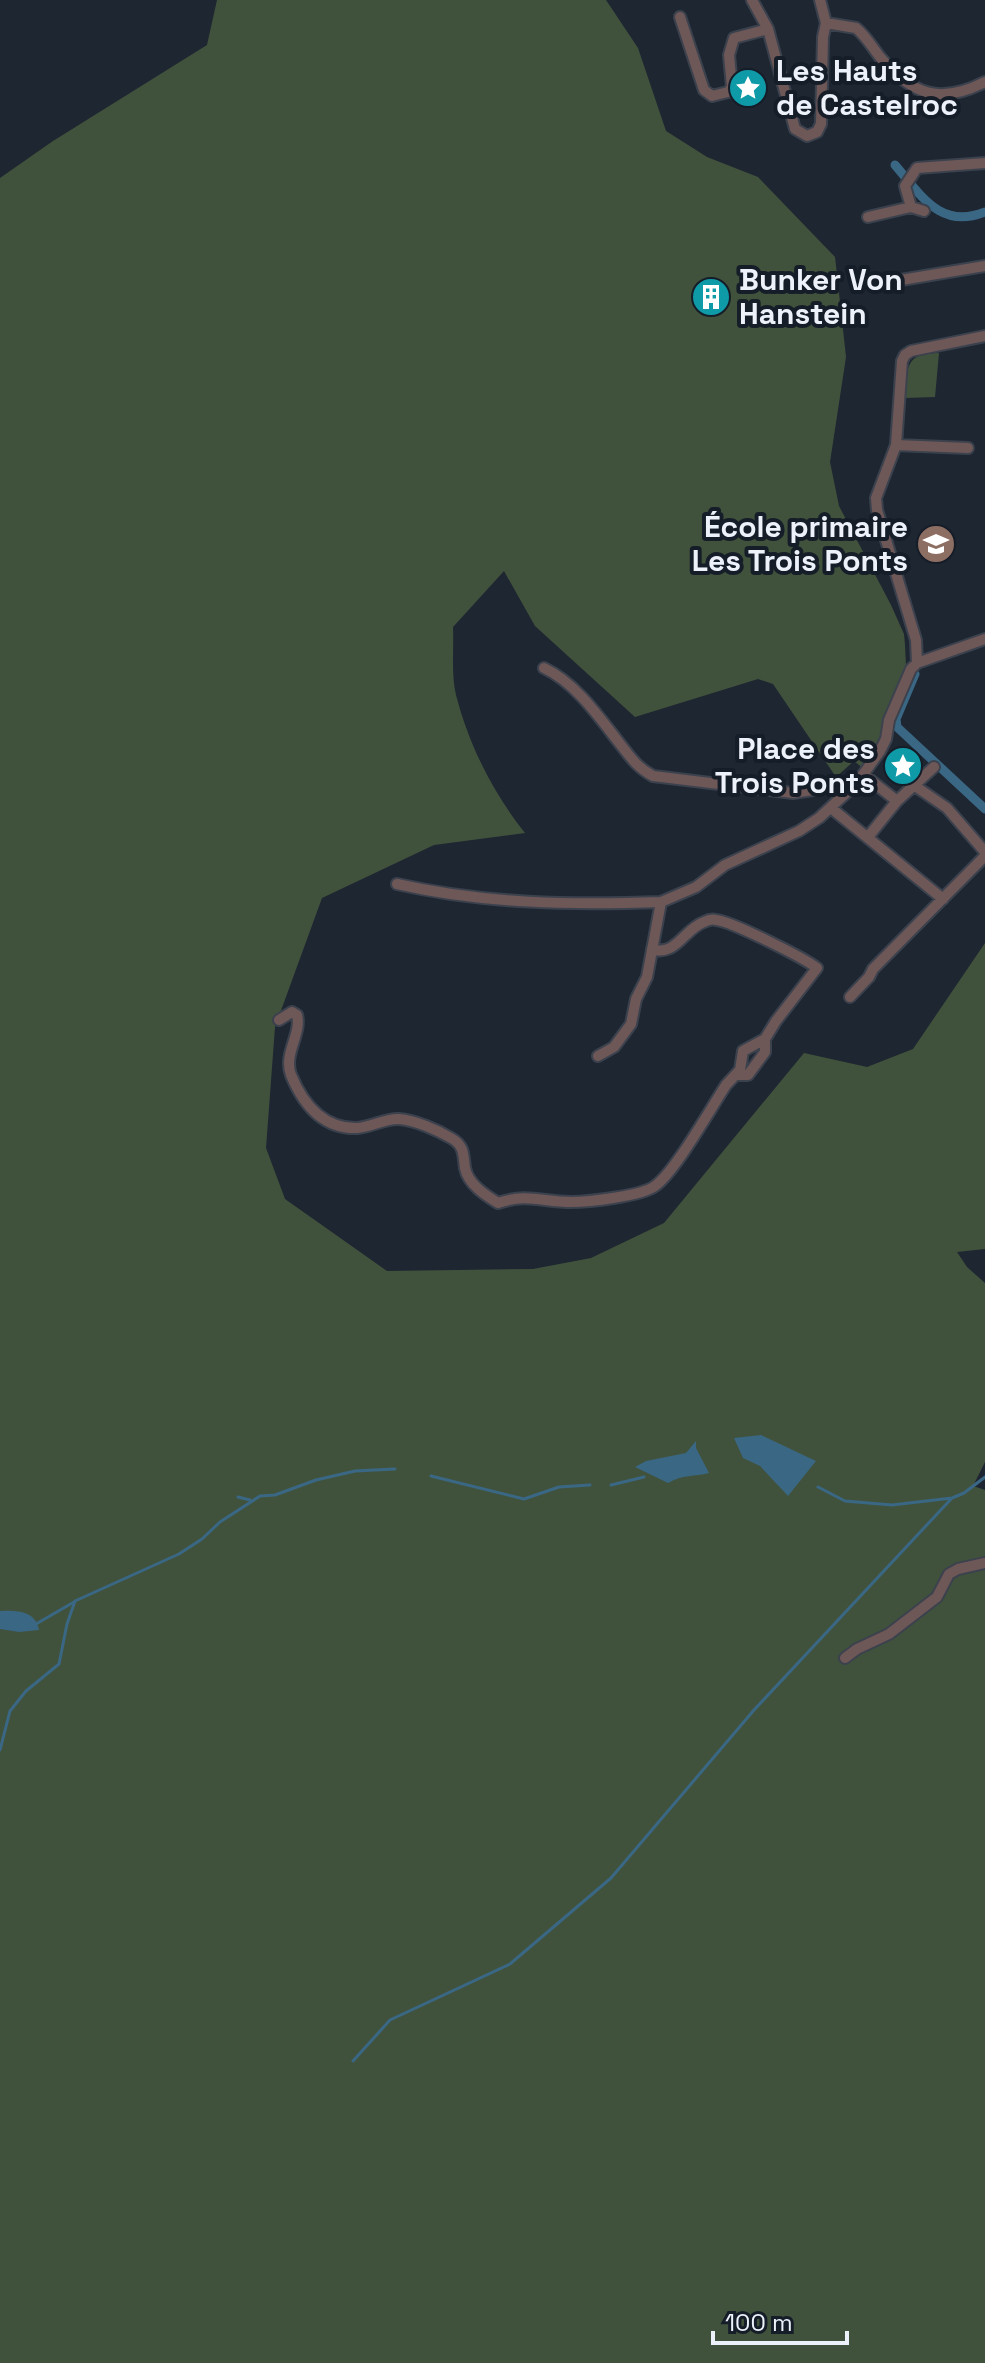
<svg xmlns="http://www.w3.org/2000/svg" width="985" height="2363" font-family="'Space Grotesk',sans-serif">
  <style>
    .green { fill: #41523c }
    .water { fill: #3a6784 }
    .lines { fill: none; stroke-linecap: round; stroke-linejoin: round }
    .stream { stroke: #3a6784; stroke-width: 3 }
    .canal { stroke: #3a6784; stroke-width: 9 }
    .street-casing { stroke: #3b424e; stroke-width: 14 }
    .street { stroke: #6e5757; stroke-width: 10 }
    .labels { text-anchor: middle; stroke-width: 8; stroke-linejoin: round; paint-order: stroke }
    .poi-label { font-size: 30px; font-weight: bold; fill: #ecf1fa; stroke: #151d28; text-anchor: start }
  </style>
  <rect width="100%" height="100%" fill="#1e2632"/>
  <path class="green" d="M217 0H606L638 48 666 131 707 157 758 177 835 257 846 357 830 462 839 506 891 605 904 634 905 645 906 666 872 758 864 769 854 761 836 777 773 684 758 679 635 717 535 626 504 571 453 627C454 649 451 675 456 695 469 745 493 793 525 833L434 845 322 898 275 1027 266 1148 285 1199 387 1271 533 1269 591 1258 664 1223 804 1053 867 1067 913 1049 985 943V1249L957 1252 967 1267 985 1283V1462L973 1486 985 1490V2363H0V178L53 141 207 45Z
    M939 353 935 397 905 398C908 369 903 353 939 353Z"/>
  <path class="water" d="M761 1435 816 1461 788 1496 760 1466 743 1458 734 1438Z
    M696 1441V1448L709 1473C694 1477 683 1474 668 1483L635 1467 646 1461 686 1453Z
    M0 1611C17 1610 36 1611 39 1630L19 1632 0 1629Z"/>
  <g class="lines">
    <path class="stream" d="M431 1476 524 1499 559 1487 590 1485
      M611 1485 644 1477
      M818 1487 845 1501 892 1505 952 1498 964 1493 985 1477
      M238 1497 250 1500
      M36 1624 74 1602
      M0 1750 10 1711 26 1691 59 1664 67 1624 75 1601 179 1554 202 1539 220 1522 260 1496 275 1495 316 1480 355 1471 395 1469
      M353 2061 390 2020 510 1964 611 1878 754 1710 952 1498"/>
    <path class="canal" d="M895 165C921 195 940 230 985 212
      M915 674 896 719 897 727 985 809"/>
    <defs>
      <path id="street" d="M752 0 768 29 795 129 807 136 817 132 821 124 823 37 826 23 820 0
        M680 17 704 90 712 96 728 92 732 87 729 55 734 38 768 29
        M826 23 856 28C866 36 872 47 880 57 912 95 940 105 985 82
        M911 207 924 211
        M868 217 911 207 905 186 917 168 985 163
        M901 280 985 266
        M896 445 968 448
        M917 663 916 640 877 510 876 498 896 445 902 361 905 355 911 351 985 336
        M544 668C574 682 597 714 617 740 629 755 636 767 653 776L793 793 857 783
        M864 775 897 801
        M915 786 947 808 985 852
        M831 808 943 899
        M868 837 897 801 934 767
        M397 884C485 904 572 905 661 902L696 887 725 865 799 831 819 818 857 783 880 751 886 739 889 720 911 669 917 663 985 639
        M850 997 869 977 873 969 985 856
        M279 1020 292 1012 297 1015C302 1034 283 1054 291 1075 303 1104 323 1129 357 1128 371 1127 386 1118 399 1119 415 1120 437 1130 451 1138 465 1146 463 1155 465 1168 468 1184 485 1195 498 1203 528 1193 542 1202 571 1202 588 1202 642 1196 655 1186 675 1172 711 1108 726 1085L740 1070 743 1051 765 1039 776 1021 817 968C804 958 731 921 716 920 712 919 708 920 704 922 684 929 676 957 652 949
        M598 1056 614 1047 631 1024 636 999 647 977 661 902
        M737 1075H748L765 1052V1039
        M845 1658 857 1649 889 1634 937 1597 949 1574 958 1569 985 1563"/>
    </defs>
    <use href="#street" class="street-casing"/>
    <use href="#street" class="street"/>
  </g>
  <defs>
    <symbol id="sight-disc" viewBox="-11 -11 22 22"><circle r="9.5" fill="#0f9aa8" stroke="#151d28"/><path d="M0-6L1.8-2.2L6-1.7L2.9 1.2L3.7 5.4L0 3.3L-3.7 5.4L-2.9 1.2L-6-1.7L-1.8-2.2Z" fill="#fff"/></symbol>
    <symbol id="building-disc" viewBox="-11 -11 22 22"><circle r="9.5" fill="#0f9aa8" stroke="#151d28"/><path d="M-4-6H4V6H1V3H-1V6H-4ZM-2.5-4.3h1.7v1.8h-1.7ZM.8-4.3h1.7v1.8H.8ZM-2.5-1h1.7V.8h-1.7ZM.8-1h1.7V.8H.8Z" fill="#fff"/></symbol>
    <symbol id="school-disc" viewBox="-11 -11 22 22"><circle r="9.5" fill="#8d6e63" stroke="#151d28"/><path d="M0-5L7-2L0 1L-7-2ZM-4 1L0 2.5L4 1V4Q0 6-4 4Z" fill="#fff"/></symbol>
  </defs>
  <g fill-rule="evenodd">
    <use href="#sight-disc" x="726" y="66" width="44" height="44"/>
    <use href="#building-disc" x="689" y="275" width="44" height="44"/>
    <use href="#school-disc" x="914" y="522" width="44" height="44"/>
    <use href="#sight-disc" x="881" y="744" width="44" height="44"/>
  </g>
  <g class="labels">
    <g class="poi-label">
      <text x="776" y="81">Les Hauts<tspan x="776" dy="34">de Castelroc</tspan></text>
      <text x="739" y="290">Bunker Von<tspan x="739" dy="34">Hanstein</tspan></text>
      <text x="908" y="537" text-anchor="end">École primaire<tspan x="908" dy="34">Les Trois Ponts</tspan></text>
      <text x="875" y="759" text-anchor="end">Place des<tspan x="875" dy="34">Trois Ponts</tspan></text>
    </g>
  </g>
  <path d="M713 2331v12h134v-12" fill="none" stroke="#ecf1fa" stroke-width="4"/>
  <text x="725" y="2331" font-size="24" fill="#ecf1fa" stroke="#151d28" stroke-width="6" paint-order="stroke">100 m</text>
</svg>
